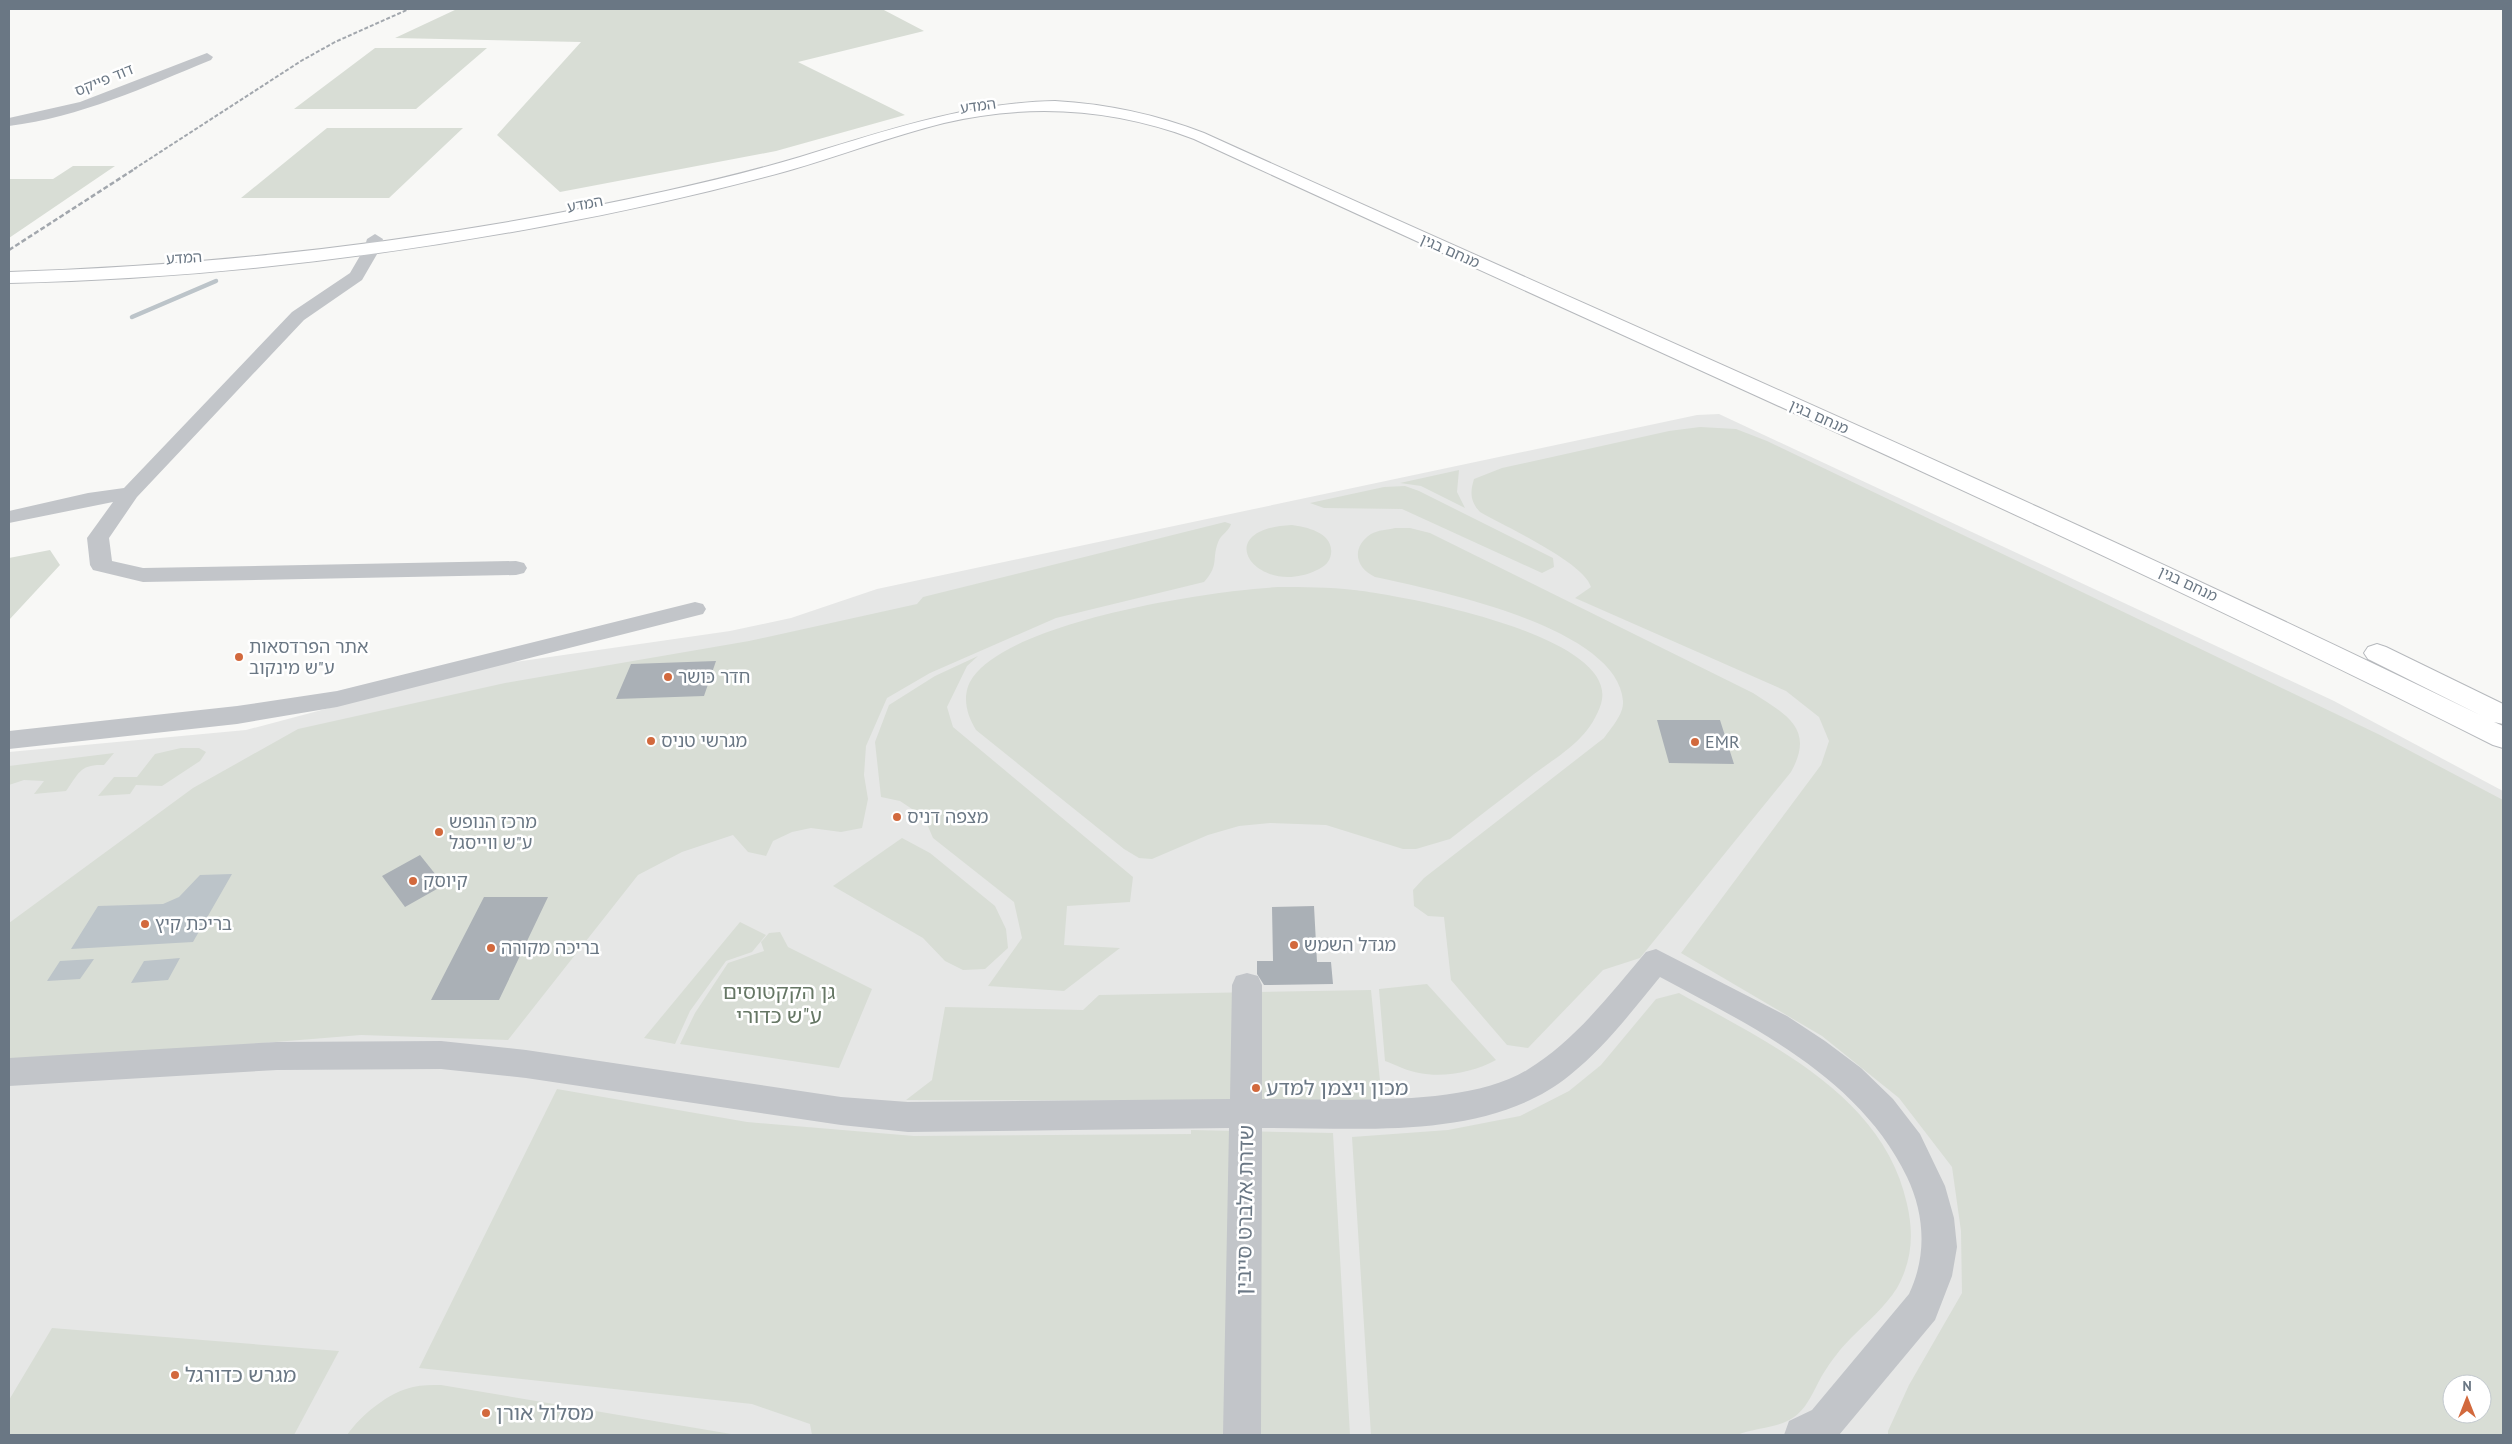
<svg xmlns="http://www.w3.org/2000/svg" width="2512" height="1444" font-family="'PT Sans','Noto Sans Hebrew',sans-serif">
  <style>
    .built { fill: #e6e7e6; fill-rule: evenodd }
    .green { fill: #d8ddd5; fill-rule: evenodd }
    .water { fill: #bcc4c9 }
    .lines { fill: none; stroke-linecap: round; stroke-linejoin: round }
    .stream { stroke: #bcc4c9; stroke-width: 4.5 }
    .building { fill: #aab0b6 }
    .major-casing { stroke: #b6b9bd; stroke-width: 2 }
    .minor { fill: #c2c5c9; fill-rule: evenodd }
    .major { fill: #fff; fill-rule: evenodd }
    .rail-far1 { stroke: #a2a7ad; stroke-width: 2; stroke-dasharray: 4 2; stroke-linecap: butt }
    .rail { stroke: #a2a7ad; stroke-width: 2.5; stroke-dasharray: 5 2.5; stroke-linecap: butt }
    .poi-dot { fill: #d2693d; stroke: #fff; stroke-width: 2 }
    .labels { text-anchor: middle; stroke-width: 5; stroke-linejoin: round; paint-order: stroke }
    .far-street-label { font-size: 15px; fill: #6a7784; stroke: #fff }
    .poi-label { font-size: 18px; fill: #6a7784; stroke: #fff; text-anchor: start }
    .near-park-label { font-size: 21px; fill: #667765; stroke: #fff }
    .near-poi-label { font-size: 21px; fill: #6a7784; stroke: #fff; text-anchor: start }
    .near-street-label { font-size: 21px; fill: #6a7784; stroke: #fff }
  </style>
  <rect width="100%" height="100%" fill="#f8f8f6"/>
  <path class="built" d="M1719 414 2334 701 2503 791V1435H9V752L246 730 487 666 730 631 791 618 877 589 1697 415ZM2452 1384H2482V1414H2452Z"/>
  <path class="green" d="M457 9H882L924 31 798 62 905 115 776 151 560 192 497 135 581 42 395 38Z
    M375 48H487L416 109H294Z
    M327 128H463L389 198H241Z
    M73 166H115L9 238V179H53Z
    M1700 427 1736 429 1767 441 2380 735 2503 800V1435H1888V1431L1909 1385 1962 1293 1961 1231 1952 1167 1899 1098 1822 1036 1681 953 1821 765 1829 741 1819 717 1786 691 1575 598 1591 587C1584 562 1504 526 1480 512 1470 501 1470 492 1474 479L1502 468 1669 431ZM2452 1384H2482V1414H2452Z
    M1459 470 1457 492 1465 508 1421 486 1400 483Z
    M1405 486 1419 491 1553 558 1554 567 1542 573 1402 509 1324 508 1310 503 1384 487Z
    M1225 522 1231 524C1229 531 1222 534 1219 540 1211 558 1220 565 1204 582L1056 618 930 673 887 698 866 746 864 775 868 799 862 828 841 832 811 828 792 832 773 841 766 856 748 852 733 835 682 852 638 875 508 1040 361 1035 9 1064V923L193 788 298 729 505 683 749 641 917 604 923 597Z
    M1292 525C1307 527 1334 533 1331 554 1330 562 1324 567 1317 570 1258 599 1206 529 1292 525Z
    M1395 528H1410L1430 533 1753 693C1787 715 1815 729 1791 772L1640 958 1603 970 1528 1048 1507 1045 1451 980 1444 917 1428 916 1414 906 1413 890 1424 878 1604 738C1611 728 1624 714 1623 701 1618 627 1435 590 1375 577 1355 568 1351 547 1371 534 1378 530 1387 530 1395 528Z
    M50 550 60 565 9 620V558Z
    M1278 587C1304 587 1329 587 1354 590 1400 595 1622 635 1601 704 1597 716 1590 728 1581 737 1568 751 1550 762 1534 774 1506 796 1478 817 1450 839L1416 849H1403L1326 825 1270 823 1239 826 1208 835 1152 859 1139 858 1124 849 976 730C966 714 961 694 973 677 1015 620 1208 591 1278 587Z
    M978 656 967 666 947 707 953 727 1133 877 1130 902 1067 906 1064 945 1120 948 1064 991 988 986 1022 938 1014 902 933 838 924 817 900 801 881 797 875 742 889 705 935 676Z
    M181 748H199L206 752 200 761 162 786 136 785 130 794 98 796 114 777H137L155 754Z
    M114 753 104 765C80 764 79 773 66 791L34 794 44 781 24 780 9 785V766Z
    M902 838 930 853 995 906 1006 929 1008 948 985 969 963 970 945 961 923 938 833 886Z
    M740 922 766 935 752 952 726 961 690 1011 675 1044 644 1038Z
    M780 932 788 947 872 989 839 1068 680 1044 695 1013 728 963 764 951 761 942 769 933Z
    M1427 984 1496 1060C1474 1072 1444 1078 1419 1073 1407 1071 1396 1065 1385 1061L1379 989Z
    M1371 990 1382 1101 906 1100 932 1080 945 1007 1083 1010 1099 995Z
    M1679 993C1767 1042 1884 1095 1907 1204 1914 1234 1912 1261 1897 1288 1885 1307 1867 1322 1851 1338 1841 1348 1831 1361 1823 1374 1815 1387 1808 1408 1794 1417 1777 1429 1756 1427 1737 1435H1371L1352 1137 1448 1130 1520 1116 1569 1091 1601 1065 1656 999Z
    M557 1089 747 1122 914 1136 1191 1134V1130L1333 1133 1350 1435H812L810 1424 752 1404 419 1368Z
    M52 1328 339 1351 294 1435H9V1400Z
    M441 1385 471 1390 737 1435H347C361 1415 389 1392 413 1387 422 1385 432 1385 441 1385Z"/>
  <path class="water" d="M232 874 193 942 71 949 98 906 163 904 179 897 200 875Z
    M180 958 168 980 131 983 144 961Z
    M94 959 80 979 47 981 60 961Z"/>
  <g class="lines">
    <path class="stream" d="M132 317 216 281"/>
  </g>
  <path class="building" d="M716 661 704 696 616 699 631 664Z
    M1657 720H1720L1734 764 1669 763Z
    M420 855 444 885 405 907 382 876Z
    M484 897H548L499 1000H431Z
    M1314 906 1317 962H1331L1333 984 1264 985 1257 974V961H1273L1272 907Z"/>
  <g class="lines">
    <defs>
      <path id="major" d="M1055 101C1107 104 1155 114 1204 133 1630 326 2060 510 2480 715L2368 659 2364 653 2368 647 2377 644 2386 647 2503 704V724L2494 722 2503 726V748L2493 745C2066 530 1628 340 1194 139 1112 108 1029 103 944 123 891 136 840 156 787 171 707 193 626 211 545 226 368 259 189 279 9 283V272C230 265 449 239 666 191 711 181 756 170 800 157 885 131 966 103 1055 101Z"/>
    </defs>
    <use href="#major" class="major-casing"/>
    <path class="minor" d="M207 53 213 57 211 60C145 87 80 117 9 126V118L80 102Z
      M375 234 383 239 380 249 362 280 304 320 137 497 109 538 112 561 143 568 516 561 524 563 527 568 524 573 516 575 143 582 93 570 90 565 87 538 113 502 9 523V511L88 493 124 488 292 312 350 273 364 249 367 239Z
      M695 602 703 604 706 609 703 614 337 707 237 724 9 749V731L237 706 337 691Z
      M1656 949 1787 1016 1825 1041 1861 1068 1893 1099 1920 1134 1945 1186 1954 1218 1957 1247 1952 1276 1935 1320 1839 1435H1784L1789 1421 1812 1410 1909 1294C1927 1256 1925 1215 1907 1177 1859 1077 1753 1027 1660 977 1632 1011 1605 1047 1570 1075 1488 1142 1361 1127 1262 1128L1261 1435H1223L1229 1128 908 1132 841 1125 526 1078 441 1069 277 1070 9 1086V1058L277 1042 441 1041 526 1050 841 1097 908 1102 1230 1099 1232 985 1236 976 1247 973 1258 976 1262 985V1099C1337 1098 1463 1109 1527 1070 1575 1041 1610 994 1646 952Z"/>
    <use href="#major" class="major"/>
    <path class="rail-far1" d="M134 169 301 61 335 42 409 9"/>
    <path class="rail" d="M9 250 136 168"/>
  </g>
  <g class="poi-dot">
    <circle cx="239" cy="657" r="5"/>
    <circle cx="668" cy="677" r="5"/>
    <circle cx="651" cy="741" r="5"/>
    <circle cx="1695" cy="742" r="5"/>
    <circle cx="897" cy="817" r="5"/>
    <circle cx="439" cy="832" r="5"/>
    <circle cx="413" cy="881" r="5"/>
    <circle cx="145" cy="924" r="5"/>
    <circle cx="1294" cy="945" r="5"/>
    <circle cx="491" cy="948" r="5"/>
    <circle cx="1256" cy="1088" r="5"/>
    <circle cx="175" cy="1375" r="5"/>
    <circle cx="486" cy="1413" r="5"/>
  </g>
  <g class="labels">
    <g class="far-street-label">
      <text transform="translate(104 80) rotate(-22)" y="5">דוד פייקס</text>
      <text transform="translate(978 106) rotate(-8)" y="5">המדע</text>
      <text transform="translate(585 204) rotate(-11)" y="5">המדע</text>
      <text transform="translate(1450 251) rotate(24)" y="5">מנחם בגין</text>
      <text transform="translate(184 258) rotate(-4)" y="5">המדע</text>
      <text transform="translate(1819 417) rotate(24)" y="5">מנחם בגין</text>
      <text transform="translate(2188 584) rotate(25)" y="5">מנחם בגין</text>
    </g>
    <g class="poi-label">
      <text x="249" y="653">אתר הפרדסאות<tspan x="249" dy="21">ע"ש מינקוב</tspan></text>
      <text x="678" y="683">חדר כושר</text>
      <text x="661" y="747">מגרשי טניס</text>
      <text x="1705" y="748">EMR</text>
      <text x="907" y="823">מצפה דניס</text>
      <text x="449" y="828">מרכז הנופש<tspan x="449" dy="21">ע"ש ווייסגל</tspan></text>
      <text x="423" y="887">קיוסק</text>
      <text x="155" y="930">בריכת קיץ</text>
      <text x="1304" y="951">מגדל השמש</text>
      <text x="501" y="954">בריכה מקורה</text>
    </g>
    <g class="near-park-label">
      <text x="779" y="999">גן הקקטוסים<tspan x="779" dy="24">ע"ש כדורי</tspan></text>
    </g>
    <g class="near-poi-label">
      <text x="1266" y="1095">מכון ויצמן למדע</text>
      <text x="185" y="1382">מגרש כדורגל</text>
      <text x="496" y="1420">מסלול אורן</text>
    </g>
    <g class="near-street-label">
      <text transform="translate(1245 1210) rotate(-89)" y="7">שדרת אלברט סייבין</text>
    </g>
  </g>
  <rect width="2512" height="1444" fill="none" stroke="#6a7784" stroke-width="20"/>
  <g transform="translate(2467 1399)"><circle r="24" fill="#ffffff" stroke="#c3c9ce"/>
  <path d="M0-4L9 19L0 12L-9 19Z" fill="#d2693d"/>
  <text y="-8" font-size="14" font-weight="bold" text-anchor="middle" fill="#6a7784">N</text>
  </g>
</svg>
